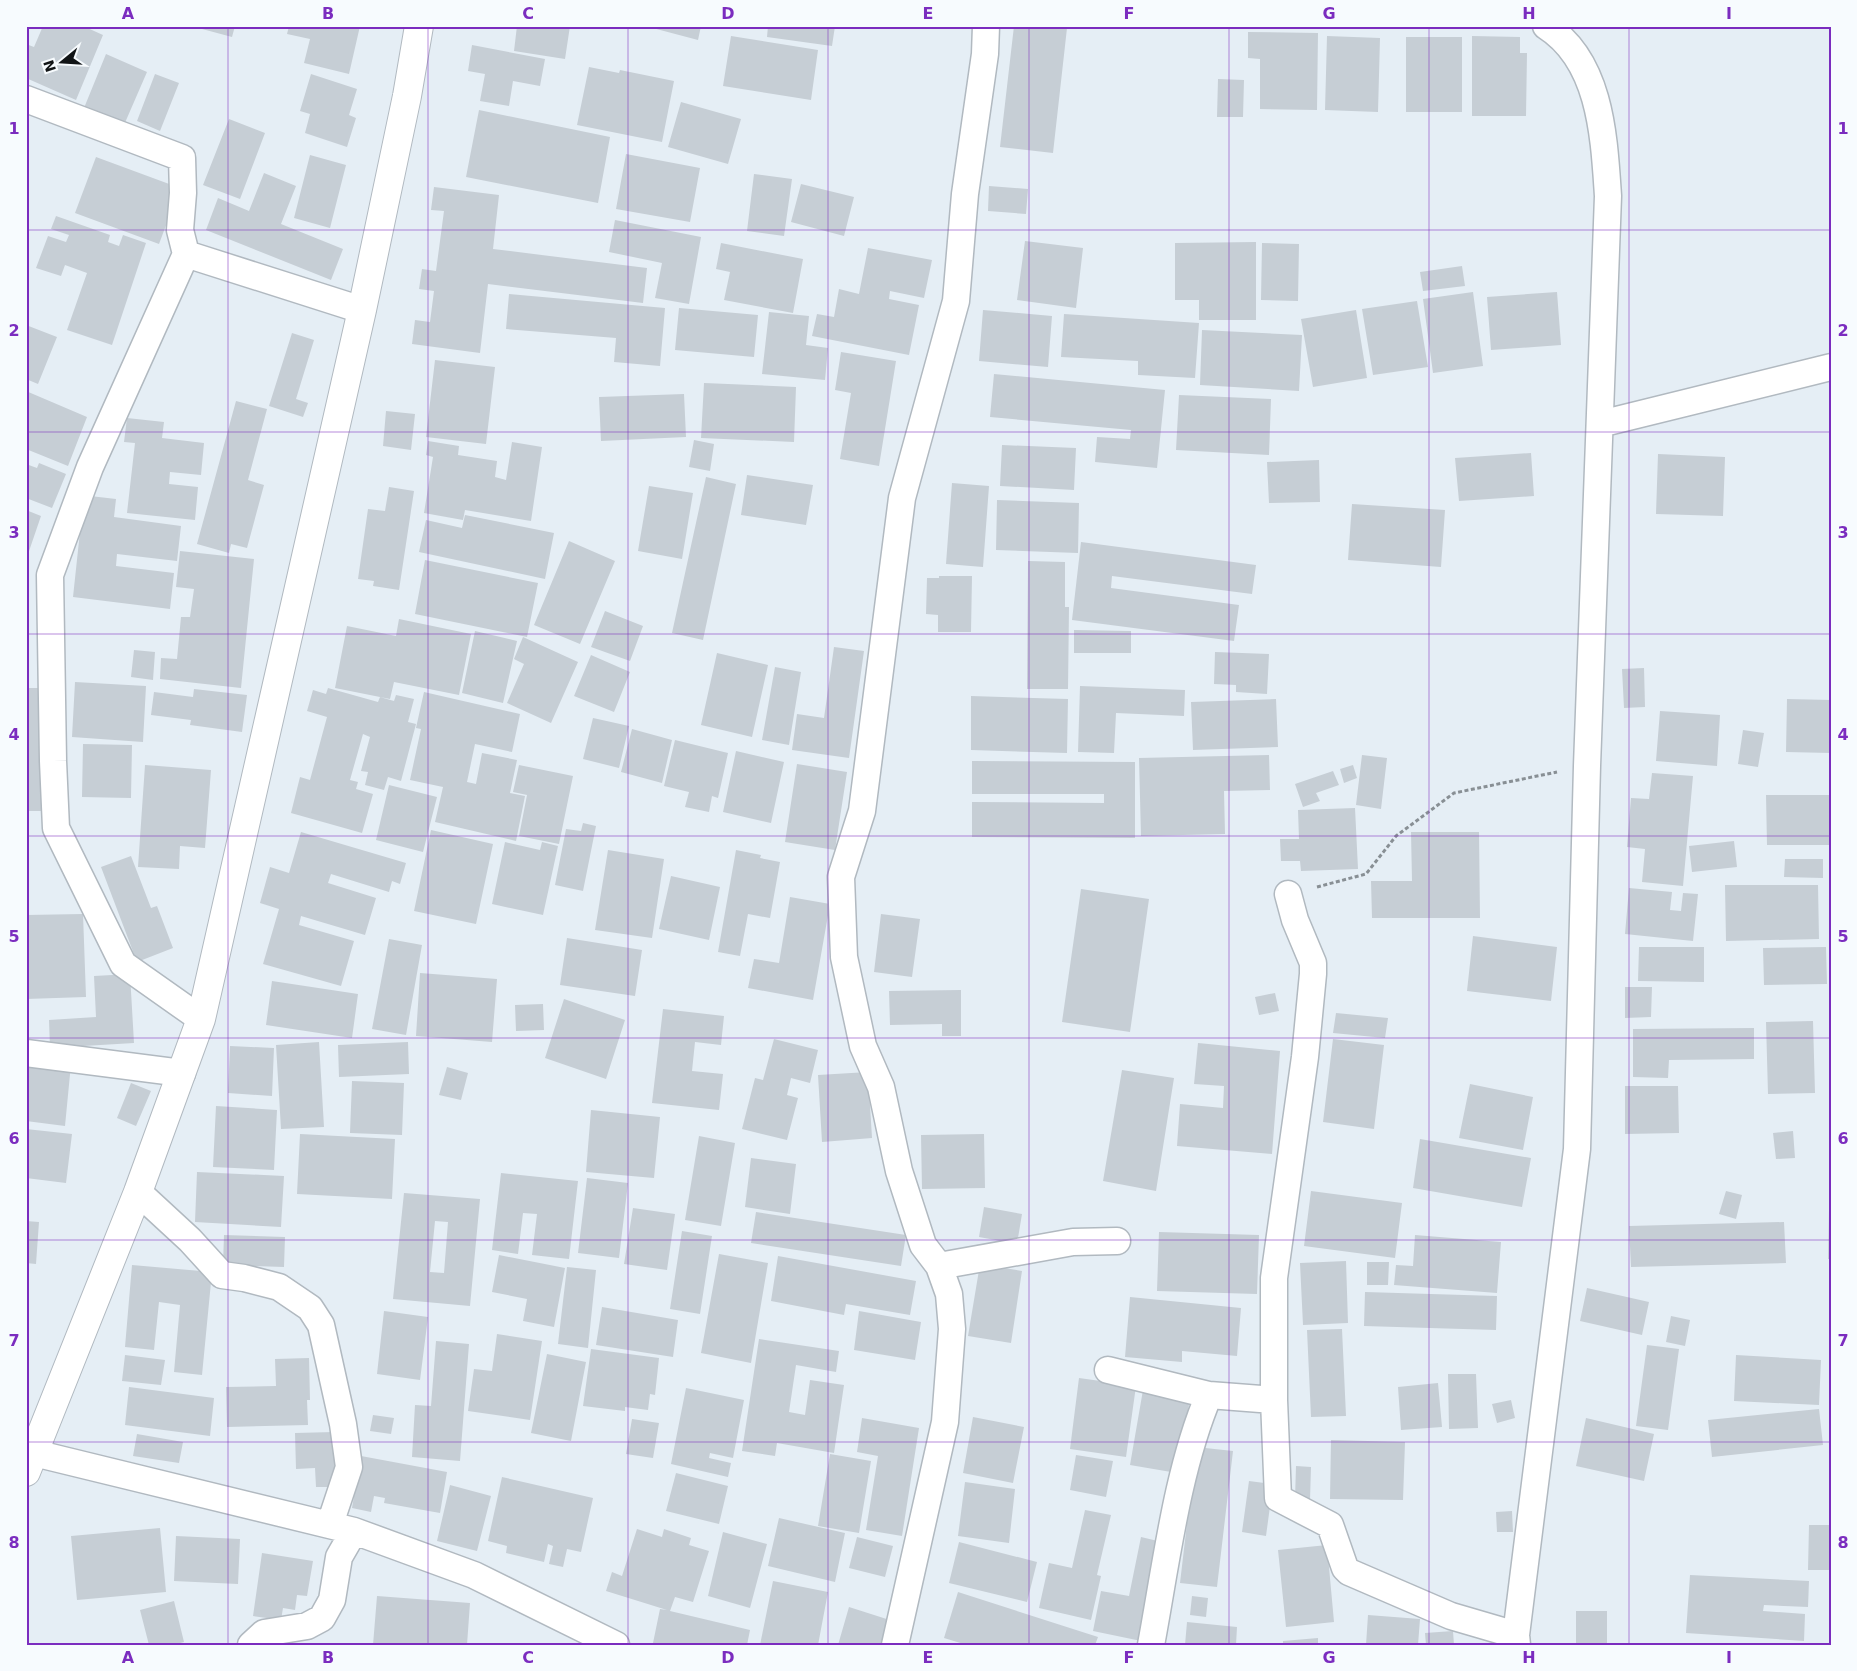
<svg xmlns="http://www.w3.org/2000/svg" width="1857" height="1671" font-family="'DejaVu Sans',sans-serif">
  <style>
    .building { fill: #c6ced5; fill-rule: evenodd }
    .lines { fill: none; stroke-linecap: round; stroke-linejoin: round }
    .street-casing { stroke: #b1b9c0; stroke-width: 29 }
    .secondary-casing { stroke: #b1b9c0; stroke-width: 30 }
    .path { stroke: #888f94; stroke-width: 3; stroke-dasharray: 4 2.5; stroke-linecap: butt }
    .street { stroke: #fff; stroke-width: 26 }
    .secondary { stroke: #fff; stroke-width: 28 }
    .grid { fill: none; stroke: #7b2cbf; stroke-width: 1; stroke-opacity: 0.55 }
    .neatline { fill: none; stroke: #7b2cbf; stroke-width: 2 }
    .grid-label { font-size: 16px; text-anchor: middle; font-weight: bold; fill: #7b2cbf }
  </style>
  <rect width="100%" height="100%" fill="#e5eef5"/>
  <path class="building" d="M43 26H83L103 35 76 100 26 78V44L34 47Z
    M191 26H235L232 37Z
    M289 26H360L349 74 304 63 310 39 287 34Z
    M517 26H570L565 59 514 51Z
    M645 26H701L698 40Z
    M768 26H835L832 46 767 37Z
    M1014 26 1067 28 1053 153 1000 147Z
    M1248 32 1318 33 1317 110 1260 109V59L1248 58Z
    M731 36 818 50 811 100 723 86Z
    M1327 36 1380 38 1378 112 1325 110Z
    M1472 36 1520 37V53H1527L1526 116H1472Z
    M1406 37H1462V112H1406Z
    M472 45 545 59 540 86 513 81 509 106 480 101 485 74 468 71Z
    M106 54 147 72 124 125 84 108Z
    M589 67 619 73 620 70 674 81 662 142 577 125Z
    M155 74 179 83 160 131 137 121Z
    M311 74 357 89 349 115 356 118 347 147 305 133 310 114 300 111Z
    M1218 79 1244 80 1243 117H1217Z
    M681 102 741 119 728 164 668 147Z
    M479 110 610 137 598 203 466 177Z
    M229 119 265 133 240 199 203 185Z
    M626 154 700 168 690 222 616 209Z
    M310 155 346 165 330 228 294 218Z
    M96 157 180 188 159 244 75 213Z
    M264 173 296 186 281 224 343 249 331 280 206 230 218 198 249 211Z
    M754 174 792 179 784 236 747 231Z
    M801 184 854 197 844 236 791 222Z
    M989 186 1028 189 1026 214 988 211Z
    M434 187 499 195 493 249 647 268 643 303 488 284 480 353 412 344 415 320 430 322 434 291 419 289 422 269 436 271 444 211 431 210Z
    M56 216 110 235 108 242 119 246 123 235 146 243 112 345 67 330 87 273 65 265 61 276 36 268 48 236 66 242 69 235 51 229Z
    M615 220 701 237 689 304 655 298 662 263 609 252Z
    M1025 241 1083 248 1076 308 1017 300Z
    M1256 242V320H1199V300H1175V243Z
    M721 243 803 259 793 313 724 300 730 272 716 269Z
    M1262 243 1299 244 1298 301 1261 300Z
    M868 248 932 260 924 298 890 291 889 299 919 305 909 355 812 336 817 314 834 317 839 289 859 294Z
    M1462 266 1465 286 1423 291 1420 272Z
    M1473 292 1483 366 1433 373 1423 299Z
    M1557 292 1561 345 1491 350 1487 297Z
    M509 294 665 308 660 366 614 362 616 338 506 329Z
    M1417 301 1428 367 1373 375 1362 309Z
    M679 308 758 315 754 357 675 350Z
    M983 310 1052 316 1048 367 979 361Z
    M1356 310 1367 378 1313 387 1301 319Z
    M769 312 809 316 806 345 828 348 825 380 762 374Z
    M1064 314 1199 323 1195 378 1138 375V361L1061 357Z
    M26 325 57 337 38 384 26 379Z
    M1202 330 1302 335 1299 391 1200 385Z
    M292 333 314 340 296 399 308 403 303 417 269 406Z
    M841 352 896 361 879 466 840 459 851 393 835 390Z
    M435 360 495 367 486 444 426 437Z
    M994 374 1165 390 1157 468 1095 462 1097 437 1130 439 1131 430 990 417Z
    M704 383 796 387 794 442 701 438Z
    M26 391 87 417 68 466 26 449Z
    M684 394 686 437 601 441 599 397Z
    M1179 395 1271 399 1269 455 1176 450Z
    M236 401 267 409 248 480 264 485 247 548 231 544 229 553 197 544Z
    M386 411 415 414 411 450 383 446Z
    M127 418 164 422 162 438 204 443 201 475 170 472 169 484 198 487 195 520 127 513 135 443 124 442Z
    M694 440 714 444 710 471 689 467Z
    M428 441 459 446 458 455 497 461 495 477 506 480 512 442 542 447 531 521 465 510 463 520 424 513 433 457 426 455Z
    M1002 445 1076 448 1074 490 1000 486Z
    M1531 453 1534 496 1459 501 1455 458Z
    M1658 454 1725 457 1723 516 1656 514Z
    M1319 460 1320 502 1269 503 1267 462Z
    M39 463 66 474 52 508 26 498V464L37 468Z
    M747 475 813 485 806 525 741 515Z
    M706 477 736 484 703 640 672 633Z
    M952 483 989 486 983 567 946 564Z
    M649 486 693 493 682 559 638 551Z
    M389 487 414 491 399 590 373 586 374 581 358 579 368 509 385 511Z
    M90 496 116 499 114 517 181 526 177 561 117 554 116 566 174 573 170 609 73 597 82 513H87Z
    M997 500 1079 503 1078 553 996 550Z
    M1352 504 1445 510 1441 567 1348 560Z
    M26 510 41 516 27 557H26Z
    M465 515 554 533 545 579 419 552 426 520 462 528Z
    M569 541 615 561 580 644 534 625Z
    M1081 542 1256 565 1252 594 1112 576 1111 588 1239 605 1234 641 1072 620Z
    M180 551 254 559 241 688 160 679 161 658 177 659 181 617H190L194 589 176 587Z
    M425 560 538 583 527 637 415 614Z
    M1028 561 1065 562V607H1069L1068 689H1027Z
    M939 576H972L971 632H938V615L926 614 927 578H939Z
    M605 611 643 626 630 661 591 647Z
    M399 619 471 634 459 695 394 682 390 699 335 688 347 626 396 636Z
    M1074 630 1131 631V653H1074Z
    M475 631 517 641 503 703 462 693Z
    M523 637 578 662 551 723 507 703 524 664 514 659Z
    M834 647 864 651 849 758 792 750 797 714 824 718Z
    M134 650 155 652 153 680 131 677Z
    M1215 652 1269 654 1267 694 1236 692V685L1214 684Z
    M717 653 768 665 752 737 701 725Z
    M591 655 630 672 614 712 574 696Z
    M775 667 801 672 789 745 762 740Z
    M1644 668 1645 707 1624 708 1622 669Z
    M75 682 146 686 143 742 72 737Z
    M1080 686 1185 690 1184 716 1116 713 1114 753 1078 752Z
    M26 688H42L41 811H26Z
    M328 688 378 702 380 697 394 701 396 695 414 699 408 722 416 724 401 781 388 777 384 790 365 785 368 772 361 771 370 737 363 734 350 780 358 782 356 789 373 794 362 833 291 813 300 777 310 780 327 717 307 711 313 690 326 694Z
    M194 689 247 695 242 732 190 725 191 720 151 715 154 692 193 697Z
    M424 692 520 714 512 752 475 744 467 782 476 784 482 753 517 760 510 793 525 796 516 841 435 822 443 787 410 780 421 729 416 728Z
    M971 696 1068 699 1067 753 971 750Z
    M1276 699 1278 747 1193 750 1191 702Z
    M1787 699 1831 700V753L1786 752Z
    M1660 711 1720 715 1717 766 1656 761Z
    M593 718 629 726 619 768 583 759Z
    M632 729 672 740 662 783 621 772Z
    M1743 730 1764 733 1758 767 1738 764Z
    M675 740 728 753 718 798 712 796 709 812 685 807 689 792 664 786Z
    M83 744 132 745 131 798 82 797Z
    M736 751 784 762 771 823 723 812Z
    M1269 755 1270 790 1224 791 1225 834 1141 836 1139 758Z
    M1362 755 1387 758 1381 809 1356 805Z
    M972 761 1135 762V838L972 837V802L1104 803V794H972Z
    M797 764 847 772 835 850 785 842Z
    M145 765 211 770 205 848 180 846 179 869 138 867Z
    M519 765 573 776 559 844 519 836 527 795 513 792Z
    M1353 765 1357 778 1344 783 1340 769Z
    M1333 771 1339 785 1316 793 1320 801 1303 807 1295 784Z
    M1652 773 1693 776 1683 886 1642 882 1645 849 1627 847 1631 798 1649 799Z
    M389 785 437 797 423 852 376 840Z
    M1766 795H1831V845H1767Z
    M1355 808 1358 869 1301 871 1300 861H1281L1280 839H1299L1298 810Z
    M583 823 596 826 583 891 555 885 566 829 581 831Z
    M431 830 493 844 476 924 414 911Z
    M301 832 406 863 400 884 392 881 389 892 331 874 328 883 376 898 365 935 301 916 299 925 354 941 341 986 263 964 279 909 260 903 270 867 289 873Z
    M1411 832H1479L1480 918H1372L1371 881H1412Z
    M1734 841 1737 867 1692 872 1689 846Z
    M505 842 540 850 542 842 558 846 543 915 492 904Z
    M608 850 664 859 652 938 595 930Z
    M736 850 761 855 760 858 780 862 770 918 748 914 740 956 718 952Z
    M131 856 151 908 157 906 173 948 137 962 101 867Z
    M1785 859H1823V878L1784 877Z
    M671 876 720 887 709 940 659 929Z
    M1725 885H1818L1819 939 1726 941Z
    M1629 888 1672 892 1670 910 1681 911 1683 893 1698 894 1693 941 1625 934Z
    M1081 889 1149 899 1130 1032 1062 1022Z
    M790 897 830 904 813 1000 748 988 754 959 779 963Z
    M83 914 86 997 26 999V915Z
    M881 914 920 919 912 977 874 972Z
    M1473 936 1557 947 1551 1001 1467 991Z
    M567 938 642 950 635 996 560 985Z
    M389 939 422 945 406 1035 372 1029Z
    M1639 947H1704V982L1638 981Z
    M1826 947 1827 984 1764 985 1763 948Z
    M420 973 497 979 492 1042 416 1036Z
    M130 974 134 1043 50 1048 49 1020 96 1017 94 976Z
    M272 981 358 994 352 1038 266 1025Z
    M1625 987H1652L1651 1017 1625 1018Z
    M961 990V1036H942V1024L890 1025 889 991Z
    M1275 993 1279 1011 1259 1015 1255 997Z
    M564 999 625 1020 606 1079 545 1058Z
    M543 1004 544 1030 516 1031 515 1005Z
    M663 1009 724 1016 721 1045 695 1042 692 1071 723 1074 719 1110 652 1103Z
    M1336 1013 1388 1018 1385 1038 1333 1033Z
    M1813 1021 1815 1093 1768 1094 1766 1022Z
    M1754 1028V1059L1669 1060 1668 1078 1633 1077V1029Z
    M774 1039 818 1050 810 1083 791 1078 787 1095 798 1098 787 1140 742 1129 755 1078 763 1080Z
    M1333 1039 1384 1045 1374 1129 1323 1122Z
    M319 1042 324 1127 281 1129 276 1045Z
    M408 1042 409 1074 339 1077 338 1045Z
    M1198 1043 1280 1051 1272 1154 1177 1146 1180 1104 1223 1108 1224 1086 1194 1084Z
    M230 1046 274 1048 272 1096 228 1093Z
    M26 1059 71 1064 65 1126 26 1121Z
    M447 1067 468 1073 461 1100 439 1095Z
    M1122 1070 1174 1078 1156 1191 1103 1181Z
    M868 1072 872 1138 822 1142 818 1075Z
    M352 1081 404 1083 402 1135 350 1133Z
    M131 1083 151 1091 136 1126 117 1118Z
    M1470 1084 1533 1097 1523 1150 1459 1138Z
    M1625 1086H1678L1679 1133 1625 1134Z
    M216 1106 277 1110 274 1170 213 1167Z
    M591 1110 660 1117 654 1178 586 1172Z
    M26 1129 72 1134 66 1183 26 1178Z
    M1793 1131 1795 1158 1776 1159 1773 1133Z
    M300 1134 395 1139 392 1199 297 1194Z
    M984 1134 985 1188 922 1189 921 1135Z
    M699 1136 735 1143 721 1226 685 1220Z
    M1420 1139 1531 1158 1522 1207 1413 1188Z
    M751 1158 796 1164 790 1214 745 1207Z
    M197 1172 284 1176 281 1227 195 1222Z
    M501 1173 578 1181 569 1259 532 1255 537 1214 523 1213 518 1254 492 1250Z
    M587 1178 628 1183 619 1258 578 1253Z
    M1311 1191 1402 1203 1395 1258 1304 1246Z
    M1726 1191 1742 1195 1736 1219 1719 1214Z
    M404 1193 480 1199 470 1306 393 1299ZM435 1221 448 1222 444 1273 430 1272Z
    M984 1207 1022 1214 1017 1244 979 1237Z
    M633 1208 675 1214 667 1270 624 1264Z
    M1829 1210H1831V1259H1828Z
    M756 1212 906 1235 901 1266 751 1243Z
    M26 1221 39 1222 36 1264 26 1263Z
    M1784 1222 1786 1263 1631 1267 1629 1226Z
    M682 1231 712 1236 700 1314 670 1309Z
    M1159 1232 1259 1235 1257 1294 1157 1291Z
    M224 1235 285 1237 284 1267 223 1265Z
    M1415 1235 1501 1242 1497 1293 1394 1285 1396 1265 1413 1266Z
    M719 1254 768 1263 751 1363 701 1353Z
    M499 1255 565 1268 554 1327 523 1321 527 1299 492 1292Z
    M778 1256 916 1281 910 1315 846 1304 844 1315 771 1301Z
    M1346 1261 1348 1323 1303 1325 1300 1263Z
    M1367 1262H1389L1388 1285H1367Z
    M980 1264 1022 1271 1011 1343 968 1336Z
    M132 1265 212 1272 202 1375 174 1372 180 1305 159 1302 154 1350 125 1347Z
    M567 1267 596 1270 588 1348 558 1344Z
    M1587 1288 1649 1302 1642 1335 1580 1321Z
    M1365 1292 1497 1296 1496 1330 1364 1326Z
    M1130 1297 1241 1308 1237 1356 1182 1351V1362L1125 1357Z
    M602 1307 678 1320 673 1357 596 1345Z
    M384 1311 428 1317 420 1380 377 1374Z
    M859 1311 921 1322 915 1360 854 1350Z
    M1671 1316 1690 1320 1685 1346 1666 1342Z
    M1342 1329 1346 1416 1311 1417 1307 1330Z
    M497 1334 542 1341 530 1420 468 1411 474 1369 492 1371Z
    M759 1339 839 1351 836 1372 796 1365 789 1412 805 1415 810 1380 844 1385 834 1453 777 1443 775 1456 742 1451Z
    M436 1341 469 1344 460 1461 412 1457 415 1405 431 1406Z
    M1647 1345 1679 1349 1668 1430 1636 1426Z
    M591 1349 659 1358 655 1395 650 1394 648 1410 625 1407V1411L583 1406Z
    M547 1354 586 1362 571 1441 531 1433Z
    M125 1355 165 1360 161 1385 122 1381Z
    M1736 1355 1821 1360 1819 1405 1734 1401Z
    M309 1358 310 1400H307L308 1425 227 1427 226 1387 276 1386 275 1359Z
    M1448 1374H1476L1478 1428 1449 1429Z
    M1079 1378 1136 1386 1126 1457 1070 1449Z
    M1438 1383 1442 1427 1401 1430 1398 1387Z
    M129 1387 214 1398 210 1436 125 1425Z
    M686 1388 744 1400 733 1458 710 1453 709 1458 731 1463 728 1477 671 1464Z
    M1143 1390 1190 1399 1177 1473 1130 1465Z
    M1511 1400 1515 1418 1497 1423 1492 1404Z
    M1819 1409 1823 1445 1712 1457 1708 1420Z
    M373 1415 394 1418 391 1434 370 1431Z
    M973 1417 1024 1427 1013 1483 963 1473Z
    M862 1418 919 1428 902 1536 866 1530 878 1456 857 1452Z
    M1586 1418 1654 1434 1644 1481 1576 1466Z
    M632 1419 659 1423 653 1458 626 1454Z
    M334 1432 335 1487H316L315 1468 296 1469 295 1433Z
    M137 1434 183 1442 179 1463 133 1456Z
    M1331 1440 1405 1442 1403 1500 1330 1499Z
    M1196 1447 1233 1451 1217 1587 1180 1583Z
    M830 1454 871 1461 859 1533 818 1526Z
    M1076 1455 1113 1461 1106 1497 1070 1490Z
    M361 1456 447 1472 440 1513 384 1503 385 1498 374 1496 371 1512 352 1508Z
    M1296 1466 1311 1467 1310 1500 1295 1499Z
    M676 1473 728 1486 719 1524 666 1511Z
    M502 1477 593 1498 581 1552 567 1549 563 1567 549 1564 553 1546 548 1544 544 1562 506 1553 507 1546 488 1541Z
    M1249 1481 1273 1484 1266 1536 1242 1532Z
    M965 1482 1015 1489 1009 1543 958 1536Z
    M450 1485 491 1496 477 1551 437 1541Z
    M1085 1510 1111 1515 1097 1575 1101 1576 1091 1620 1039 1608 1049 1563 1072 1568Z
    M1512 1511 1513 1532H1497L1496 1512Z
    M779 1518 845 1533 835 1582 768 1566Z
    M1809 1525H1831V1570H1808Z
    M160 1528 166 1592 77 1600 71 1536Z
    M637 1529 662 1537 664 1529 691 1538 689 1545 709 1551 693 1602 675 1597 670 1611 750 1630 747 1645 653 1643 660 1609 667 1610 606 1591 612 1572 622 1576Z
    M723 1532 767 1544 750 1608 708 1596Z
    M176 1536 240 1539 238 1584 174 1581Z
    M857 1537 893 1546 885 1577 849 1568Z
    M1141 1537 1166 1543 1146 1642 1093 1631 1101 1591 1129 1596Z
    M959 1542 1037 1562 1027 1602 949 1583Z
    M1327 1545 1334 1622 1286 1627 1278 1550Z
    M262 1553 313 1561 307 1596 297 1595 295 1610 283 1608 281 1620 253 1616Z
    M1690 1575 1809 1581 1808 1607 1764 1605 1763 1611 1805 1614 1804 1641 1686 1633Z
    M773 1581 828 1592 818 1645H760Z
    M958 1592 1098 1637 1095 1645H967L944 1638Z
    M377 1596 470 1603 467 1645H373Z
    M1192 1596 1208 1598 1206 1617 1190 1615Z
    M174 1601 184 1642 173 1645H149L140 1610Z
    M849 1607 896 1622 889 1645H838Z
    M1576 1611H1607V1645H1576Z
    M1368 1615 1420 1619 1418 1645H1366Z
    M1187 1622 1237 1627 1236 1645H1185Z
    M1453 1631 1454 1645H1426L1425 1633Z
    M1318 1638V1645H1283V1641Z"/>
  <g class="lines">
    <defs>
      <path id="street" d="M26 99 182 158 183 193 180 230 186 254 362 310
        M186 254 90 467 50 575 53 761 56 828 123 964 201 1019
        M1600 424 1831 367
        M1288 894 1295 920 1313 963V974L1305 1057 1274 1278V1400L1278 1498 1330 1525 1345 1568 1349 1572 1451 1616 1516 1635
        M26 1053 182 1073
        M138 1192 190 1240 222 1275 244 1278 279 1287 310 1308 321 1325 343 1424 349 1467 330 1524
        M939 1266 1073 1242 1117 1241
        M1108 1370 1209 1395 1274 1400
        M26 1451 354 1531 474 1575 616 1645
        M251 1645 264 1633 307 1626 322 1618 332 1600 339 1557 354 1531
        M895 1645 945 1422 952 1329 949 1294 939 1266 923 1245 899 1171 881 1087 863 1046 844 957 841 877 862 811 902 498 956 301 965 194 985 54 986 26
        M1151 1645C1166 1565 1177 1470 1209 1395
        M1517 1645 1516 1635 1577 1149 1587 766 1608 196C1604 137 1601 61 1546 26"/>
      <path id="secondary" d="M26 1472 138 1192 201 1019 362 310 407 96 419 26"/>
    </defs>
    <use href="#street" class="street-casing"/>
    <use href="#secondary" class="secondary-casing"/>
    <path class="path" d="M1317 887 1366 874 1396 836 1454 793 1557 772"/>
    <use href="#street" class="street"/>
    <use href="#secondary" class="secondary"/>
  </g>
  <path class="grid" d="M228 26V1645M428 26V1645M628 26V1645M828 26V1645M1029 26V1645M1229 26V1645M1429 26V1645M1629 26V1645M26 230H1831M26 432H1831M26 634H1831M26 836H1831M26 1038H1831M26 1240H1831M26 1442H1831"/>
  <rect width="1857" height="1671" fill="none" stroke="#f7fbfe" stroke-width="55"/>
  <g transform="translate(62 62) rotate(252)" stroke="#f7fbfe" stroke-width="4" paint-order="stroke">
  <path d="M0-4L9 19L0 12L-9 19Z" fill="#111416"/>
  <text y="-8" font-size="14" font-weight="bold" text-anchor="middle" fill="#111416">N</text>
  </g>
  <rect x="28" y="28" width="1802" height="1616" class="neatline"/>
  <g class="grid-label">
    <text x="128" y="19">A</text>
    <text x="328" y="19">B</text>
    <text x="528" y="19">C</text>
    <text x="728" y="19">D</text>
    <text x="928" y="19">E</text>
    <text x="1129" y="19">F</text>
    <text x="1329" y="19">G</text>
    <text x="1529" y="19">H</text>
    <text x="1729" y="19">I</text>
    <text x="14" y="134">1</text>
    <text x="1843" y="134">1</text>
    <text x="14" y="336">2</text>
    <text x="1843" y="336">2</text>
    <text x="14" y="538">3</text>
    <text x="1843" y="538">3</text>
    <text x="14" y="740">4</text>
    <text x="1843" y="740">4</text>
    <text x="14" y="942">5</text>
    <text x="1843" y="942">5</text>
    <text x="14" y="1144">6</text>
    <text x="1843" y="1144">6</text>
    <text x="14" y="1346">7</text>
    <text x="1843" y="1346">7</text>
    <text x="14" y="1548">8</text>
    <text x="1843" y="1548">8</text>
    <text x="128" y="1663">A</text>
    <text x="328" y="1663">B</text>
    <text x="528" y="1663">C</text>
    <text x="728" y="1663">D</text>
    <text x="928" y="1663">E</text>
    <text x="1129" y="1663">F</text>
    <text x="1329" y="1663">G</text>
    <text x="1529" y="1663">H</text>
    <text x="1729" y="1663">I</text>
  </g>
</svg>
